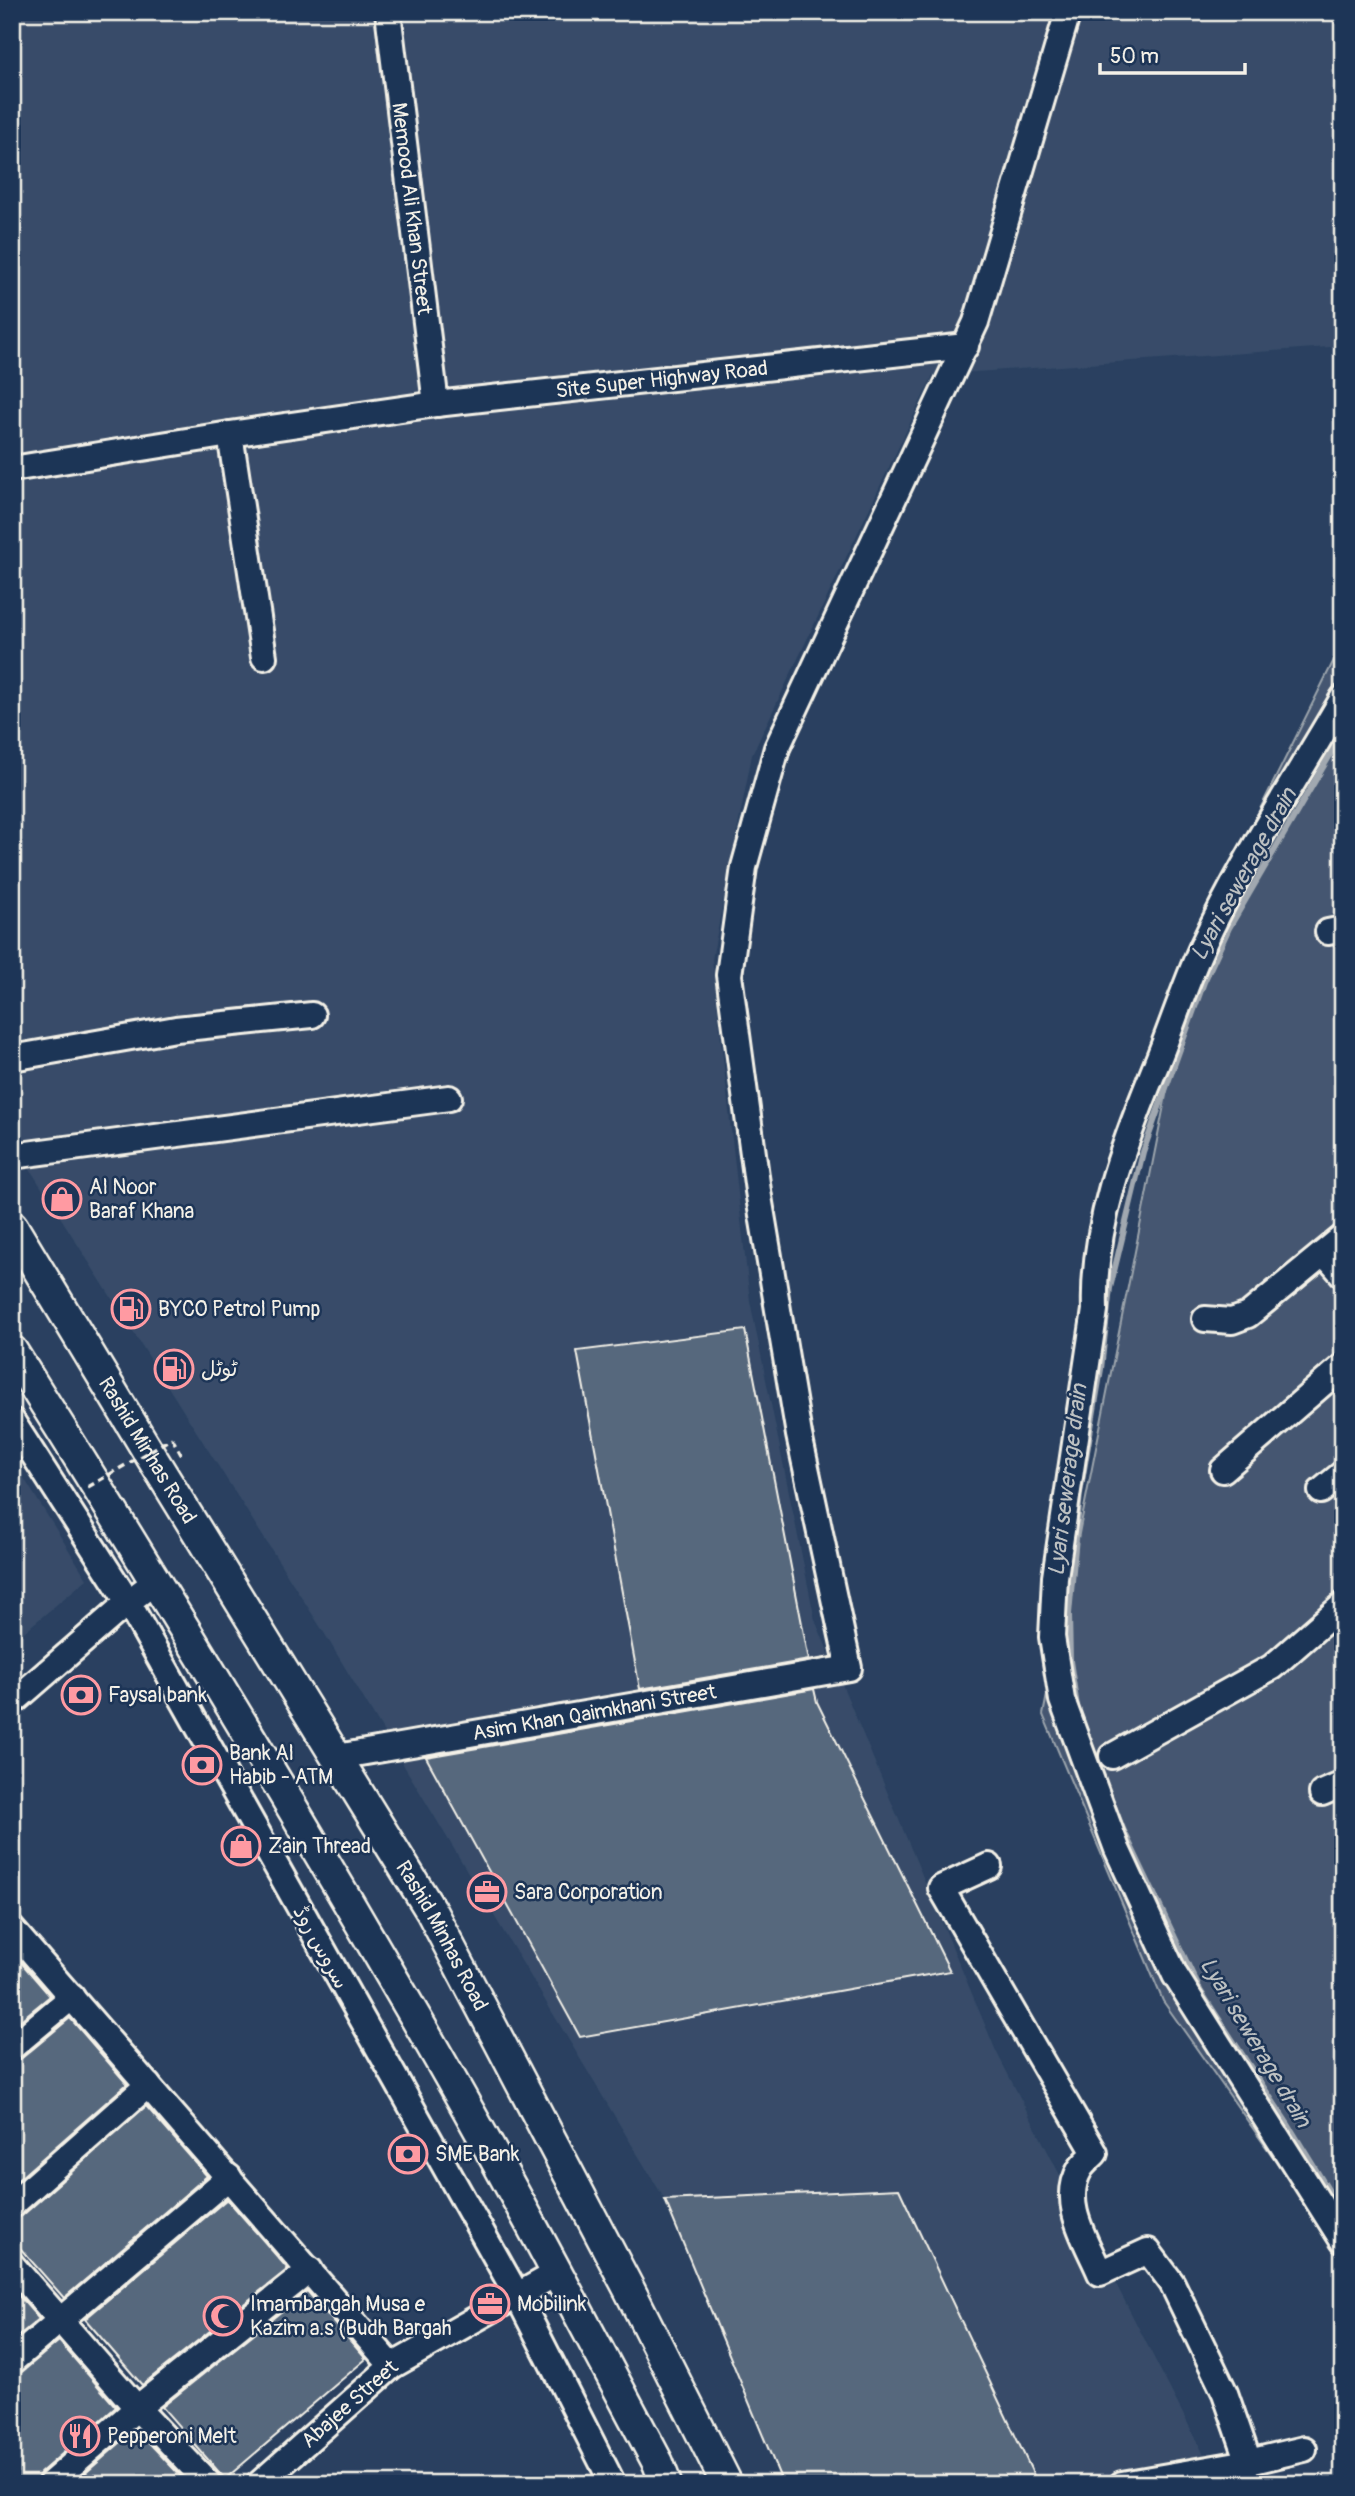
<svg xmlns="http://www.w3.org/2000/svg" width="1355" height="2496" font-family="Pangolin,'Playpen Sans Arabic',sans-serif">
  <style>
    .built { fill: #374c69 }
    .green { fill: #445771; stroke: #9ca4ac; stroke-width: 2 }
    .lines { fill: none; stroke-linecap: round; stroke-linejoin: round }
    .stream { stroke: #a1a8b0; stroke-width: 6 }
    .building { fill: #56677d; stroke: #f4f1e8; stroke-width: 2 }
    .minor-casing { stroke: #f4f1e8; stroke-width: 30 }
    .major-casing { stroke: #f4f1e8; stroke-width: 35 }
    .path { stroke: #f4f1e8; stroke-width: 3.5; stroke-dasharray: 7 5; stroke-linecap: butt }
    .minor { stroke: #1d3557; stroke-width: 24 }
    .major { stroke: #1d3557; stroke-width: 30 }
    .path-bridge { stroke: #f4f1e8; stroke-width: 3.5; stroke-dasharray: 7 5; stroke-linecap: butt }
    .labels { text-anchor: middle; stroke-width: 5; stroke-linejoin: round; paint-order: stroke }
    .street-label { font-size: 21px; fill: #f4f1e8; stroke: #1d3557 }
    .poi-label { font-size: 21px; fill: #f4f1e8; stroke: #1d3557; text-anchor: start }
    .water-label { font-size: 23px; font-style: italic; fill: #bdc1c2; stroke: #1d3557 }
  </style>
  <rect width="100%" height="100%" fill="#2a4060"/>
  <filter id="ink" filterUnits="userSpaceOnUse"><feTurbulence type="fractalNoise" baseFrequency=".0143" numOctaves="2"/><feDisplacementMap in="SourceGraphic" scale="14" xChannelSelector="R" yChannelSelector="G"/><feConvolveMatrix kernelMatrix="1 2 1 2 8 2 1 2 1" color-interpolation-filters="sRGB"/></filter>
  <g filter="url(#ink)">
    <path class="built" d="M12 12H1337L1343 75V346L933 375 752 755 712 959 750 1301 815 1620 996 2051 1219 2484H804L665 2200 323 1631 12 1141Z
      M12 1459 87 1579 12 1642Z"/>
    <path class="green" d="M1343 642V2256L1163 2001 1043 1715 1198 934Z"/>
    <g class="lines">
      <path class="stream" d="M1078 1713 1070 1661 1069 1614 1080 1493 1101 1369 1110 1288 1143 1152 1204 982 1229 928 1343 733
        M1112 1801 1123 1829 1201 1992 1289 2126 1343 2214"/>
    </g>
    <path class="building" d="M745 1330 809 1660 640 1689 577 1351Z
      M814 1689 817 1702 950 1971 580 2037 426 1757Z
      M12 1952 50 1996 12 2027Z
      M70 2018 127 2084 12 2185V2062L22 2058Z
      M146 2106 207 2176 64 2298 12 2239V2220L22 2216Z
      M899 2189 1038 2484H783L665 2200Z
      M227 2199 288 2269 142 2385 85 2319Z
      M12 2288 39 2319 12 2341Z
      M307 2291 366 2359 225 2479 162 2407Z
      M59 2341 116 2407 40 2473 36 2484H12V2376L22 2372Z
      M136 2429 188 2484H73Z"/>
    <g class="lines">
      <defs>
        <g id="minor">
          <path id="s1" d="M388 12 436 404"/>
          <path d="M230 434 264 657"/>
          <path id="s2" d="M12 469 230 434 436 404 966 346"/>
          <path d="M1343 698C1296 780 1242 860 1202 947 1184 987 1171 1029 1154 1070 1123 1146 1092 1227 1095 1310L1055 1577 1052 1637 1062 1700 1117 1849 1175 1975 1343 2241"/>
          <path d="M1328 932 1343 929"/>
          <path d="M12 1058 176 1029 312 1015"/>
          <path d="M12 1156 449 1098"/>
          <path d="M1324 1253 1343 1275"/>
          <path d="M1205 1319 1232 1321 1248 1315 1343 1237"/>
          <path d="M12 1421 128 1602 517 2295 613 2484"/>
          <path d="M1223 1470 1343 1366"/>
          <path d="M1321 1491 1343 1473"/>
          <path d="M12 1703 128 1602 156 1581"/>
          <path d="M1112 1756 1272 1667 1343 1605"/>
          <path id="s3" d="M337 1757 849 1668 799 1435 758 1191 729 975 744 867 777 748 976 322 1068 12"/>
          <path d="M1322 1793 1343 1784"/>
          <path d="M989 1866 941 1888 1095 2153C1090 2158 1083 2164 1080 2169 1060 2203 1087 2242 1100 2273L1148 2251 1172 2283 1225 2393 1249 2462 1122 2484"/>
          <path d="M12 1929 392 2366"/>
          <path d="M12 2047 72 1997"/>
          <path d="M12 2205 148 2085"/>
          <path d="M12 2265 137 2408 209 2484"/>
          <path d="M12 2361 229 2177"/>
          <path d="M1249 2462 1304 2449"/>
          <path d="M50 2484 137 2408 310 2270"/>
          <path id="s4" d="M259 2484 392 2366 557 2273"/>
        </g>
        <g id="major">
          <path id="s5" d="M12 1226 149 1453 431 1911 629 2289 727 2484"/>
          <path d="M12 1351C151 1571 286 1794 417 2020 501 2165 579 2314 658 2463L666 2484"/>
        </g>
      </defs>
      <use href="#minor" class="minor-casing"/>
      <use href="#major" class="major-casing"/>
      <path class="path" d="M172 1438 182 1456 180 1457"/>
      <use href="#minor" class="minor"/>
      <use href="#major" class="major"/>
      <path class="path-bridge" d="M88 1487 172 1438"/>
    </g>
  </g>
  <defs>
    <symbol id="shop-ring" viewBox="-11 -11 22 22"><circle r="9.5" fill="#1d3557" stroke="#ff9aa2" stroke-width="1.5"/><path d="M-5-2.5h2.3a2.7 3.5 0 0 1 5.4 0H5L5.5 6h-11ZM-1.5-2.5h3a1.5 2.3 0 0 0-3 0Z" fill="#ff9aa2"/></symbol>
    <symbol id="fuel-ring" viewBox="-11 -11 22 22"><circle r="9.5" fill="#1d3557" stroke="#ff9aa2" stroke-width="1.5"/><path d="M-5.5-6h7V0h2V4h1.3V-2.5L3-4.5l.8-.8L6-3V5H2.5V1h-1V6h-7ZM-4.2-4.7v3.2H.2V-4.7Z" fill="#ff9aa2"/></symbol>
    <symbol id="bank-ring" viewBox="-11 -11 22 22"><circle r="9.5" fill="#1d3557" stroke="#ff9aa2" stroke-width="1.5"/><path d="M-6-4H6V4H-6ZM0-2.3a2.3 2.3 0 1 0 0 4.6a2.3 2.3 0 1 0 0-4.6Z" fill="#ff9aa2"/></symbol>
    <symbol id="office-ring" viewBox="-11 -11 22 22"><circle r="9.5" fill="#1d3557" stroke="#ff9aa2" stroke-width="1.5"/><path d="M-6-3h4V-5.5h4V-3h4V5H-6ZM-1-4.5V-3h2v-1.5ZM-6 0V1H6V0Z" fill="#ff9aa2"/></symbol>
    <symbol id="mosque-ring" viewBox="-11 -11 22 22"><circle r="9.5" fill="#1d3557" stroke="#ff9aa2" stroke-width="1.5"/><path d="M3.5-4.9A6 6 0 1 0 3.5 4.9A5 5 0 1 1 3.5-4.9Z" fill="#ff9aa2"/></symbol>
    <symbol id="restaurant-ring" viewBox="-11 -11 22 22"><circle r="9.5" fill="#1d3557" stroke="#ff9aa2" stroke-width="1.5"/><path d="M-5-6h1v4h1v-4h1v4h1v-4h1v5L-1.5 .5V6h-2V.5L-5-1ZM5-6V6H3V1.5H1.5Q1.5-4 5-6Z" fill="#ff9aa2"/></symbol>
  </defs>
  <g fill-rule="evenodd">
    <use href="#shop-ring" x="40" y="1177" width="44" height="44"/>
    <use href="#fuel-ring" x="109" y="1287" width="44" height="44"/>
    <use href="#fuel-ring" x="152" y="1347" width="44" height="44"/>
    <use href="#bank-ring" x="59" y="1673" width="44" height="44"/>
    <use href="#bank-ring" x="180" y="1743" width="44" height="44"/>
    <use href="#shop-ring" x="219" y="1824" width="44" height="44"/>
    <use href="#office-ring" x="465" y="1870" width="44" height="44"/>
    <use href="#bank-ring" x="386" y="2132" width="44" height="44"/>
    <use href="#office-ring" x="468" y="2282" width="44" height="44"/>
    <use href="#mosque-ring" x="201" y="2294" width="44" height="44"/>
    <use href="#restaurant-ring" x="58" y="2414" width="44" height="44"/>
  </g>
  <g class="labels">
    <g class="street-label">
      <text dy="7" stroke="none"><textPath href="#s1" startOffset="198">Memood Ali Khan Street</textPath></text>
      <text dy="7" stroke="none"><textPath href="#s2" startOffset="656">Site Super Highway Road</textPath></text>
      <text dy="7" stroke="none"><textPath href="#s5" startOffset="262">Rashid Minhas Road</textPath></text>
      <text dy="7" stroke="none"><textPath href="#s3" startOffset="261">Asim Khan Qaimkhani Street</textPath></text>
      <text dy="7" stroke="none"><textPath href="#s5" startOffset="830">Rashid Minhas Road</textPath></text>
      <text transform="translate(321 1947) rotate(61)" y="7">سروس روڈ</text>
      <text dy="7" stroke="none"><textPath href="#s4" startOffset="121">Abajee Street</textPath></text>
    </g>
    <g class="poi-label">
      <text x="89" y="1194">Al Noor<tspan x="89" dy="24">Baraf Khana</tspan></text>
      <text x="158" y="1316">BYCO Petrol Pump</text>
      <text x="201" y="1376">ٹوٹل</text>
      <text x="108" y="1702">Faysal bank</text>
      <text x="229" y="1760">Bank Al<tspan x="229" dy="24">Habib - ATM</tspan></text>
      <text x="268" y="1853">Zain Thread</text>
      <text x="514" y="1899">Sara Corporation</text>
      <text x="435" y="2161">SME Bank</text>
      <text x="250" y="2311">Imambargah Musa e<tspan x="250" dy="24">Kazim a.s (Budh Bargah</tspan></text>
      <text x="517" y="2311">Mobilink</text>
      <text x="107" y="2443">Pepperoni Melt</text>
    </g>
    <g class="water-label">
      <text transform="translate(1243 874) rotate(-61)" y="8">Lyari sewerage drain</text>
      <text transform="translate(1067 1480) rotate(-83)" y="8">Lyari sewerage drain</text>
      <text transform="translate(1256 2042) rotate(59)" y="8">Lyari sewerage drain</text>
    </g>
  </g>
  <rect width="1355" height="2496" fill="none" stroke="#1d3557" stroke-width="42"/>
  <rect x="21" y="21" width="1313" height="2454" fill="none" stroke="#f4f1e8" stroke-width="2.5" filter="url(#ink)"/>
  <path d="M1100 63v10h145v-10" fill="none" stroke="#f4f1e8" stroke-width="3.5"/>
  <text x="1110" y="63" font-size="21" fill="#f4f1e8" stroke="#1d3557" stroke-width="5" paint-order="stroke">50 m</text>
</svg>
